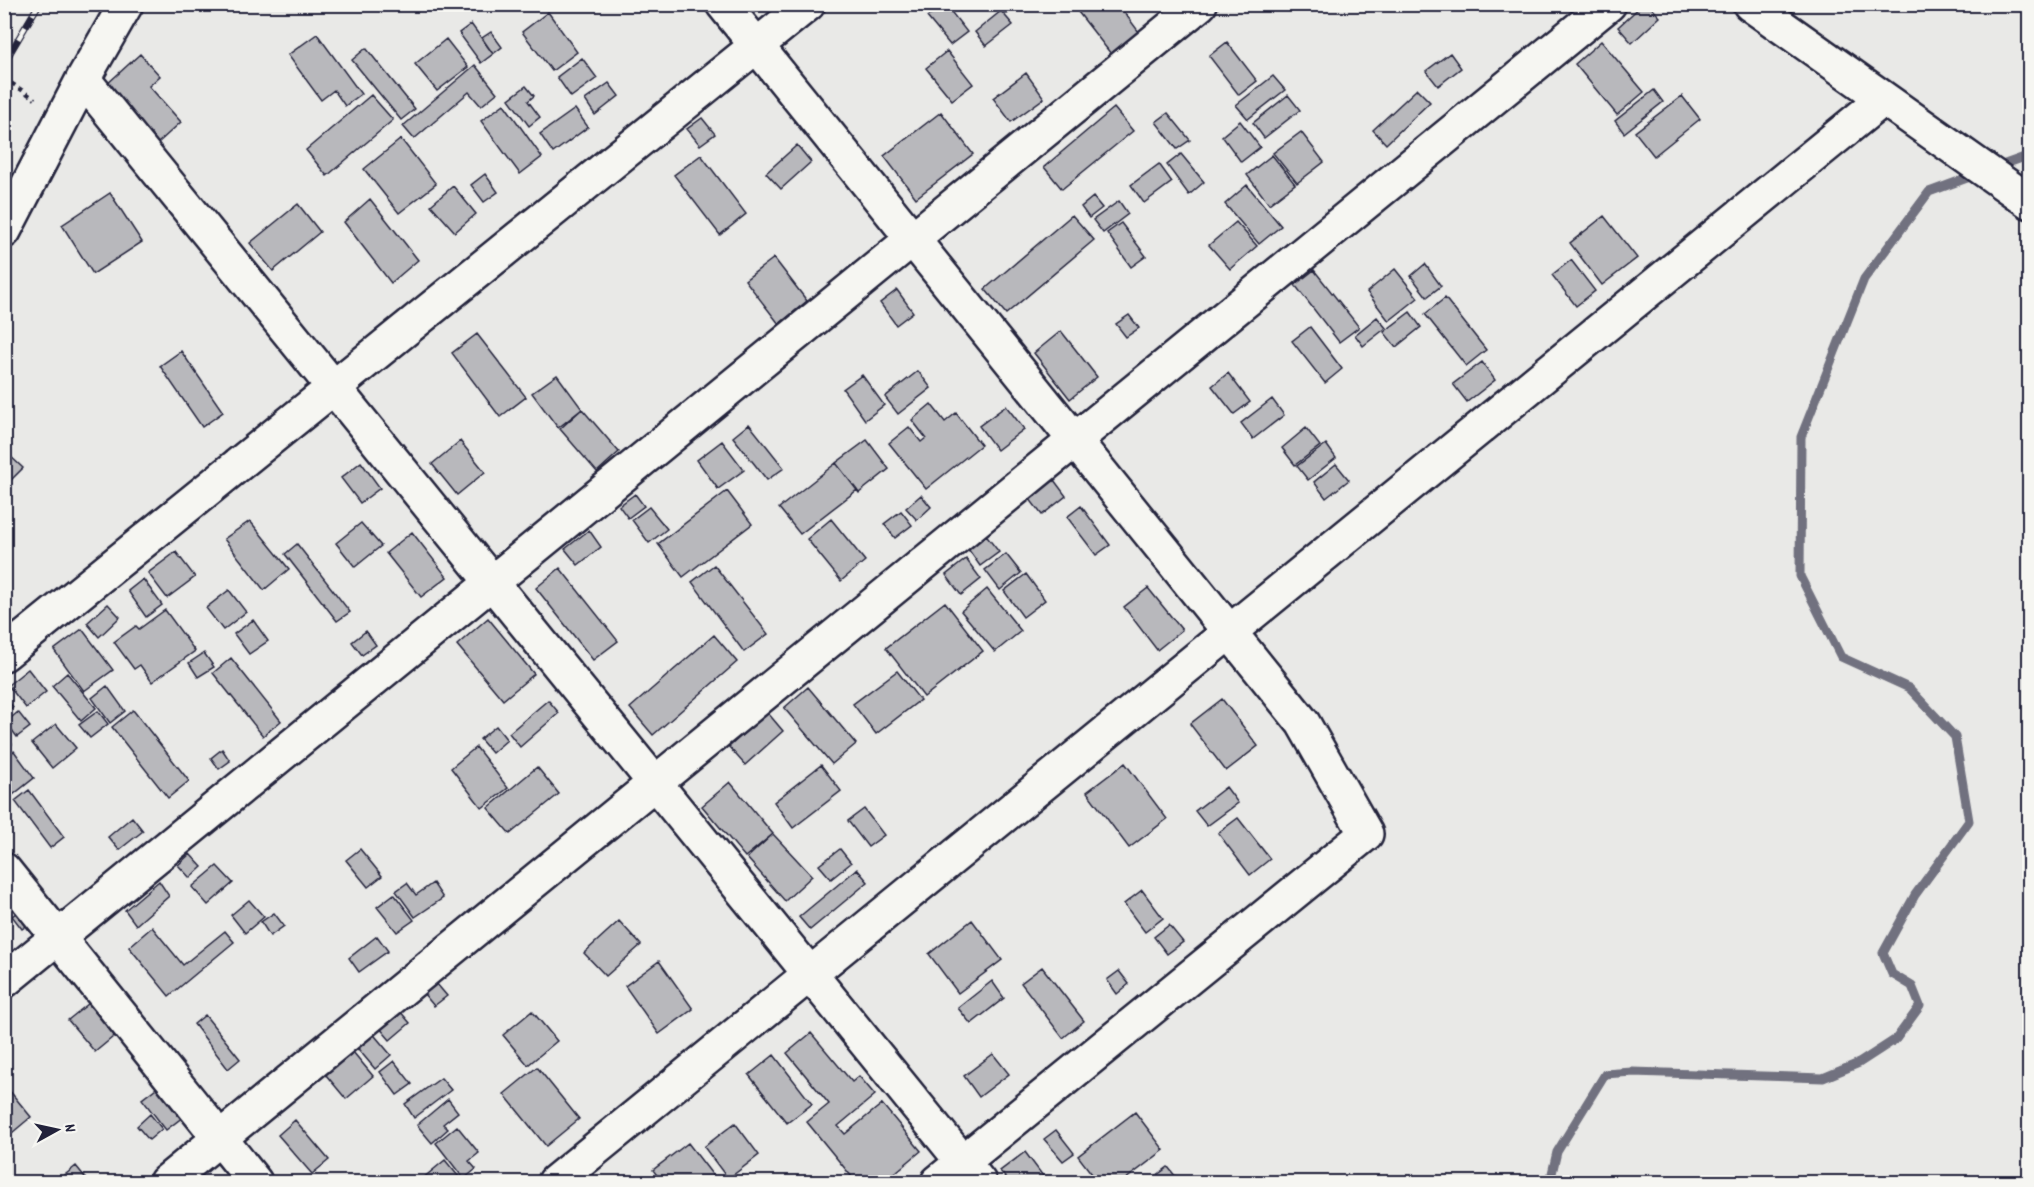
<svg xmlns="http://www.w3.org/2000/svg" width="2034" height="1187" font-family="Dekko,sans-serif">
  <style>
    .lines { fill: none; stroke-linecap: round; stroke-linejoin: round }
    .stream { stroke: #71717f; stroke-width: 9 }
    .building { fill: #b8b8bc; stroke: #22223b; stroke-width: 1.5 }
    .street-casing { stroke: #22223b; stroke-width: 38 }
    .path { stroke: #22223b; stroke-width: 4; stroke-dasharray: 4.5 4.5; stroke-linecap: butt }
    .street { stroke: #f6f6f2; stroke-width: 33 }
    .rail-casing { stroke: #22223b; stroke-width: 7 }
    .rail { stroke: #f6f6f2; stroke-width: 4.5; stroke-dasharray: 14; stroke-linecap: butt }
  </style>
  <rect width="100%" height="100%" fill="#e9e9e7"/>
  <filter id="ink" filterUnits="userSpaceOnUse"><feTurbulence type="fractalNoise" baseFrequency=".0167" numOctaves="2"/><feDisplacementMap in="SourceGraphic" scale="12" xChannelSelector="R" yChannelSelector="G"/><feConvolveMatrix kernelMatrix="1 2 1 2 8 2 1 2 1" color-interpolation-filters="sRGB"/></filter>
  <g filter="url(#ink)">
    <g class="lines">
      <path class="stream" d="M1994 168 2030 155
        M1550 1182 1557 1152 1605 1074 1632 1072 1823 1078 1859 1063 1896 1039 1920 1006 1912 986 1892 974 1883 953 1915 895 1969 821 1955 737 1909 688 1841 657 1800 576 1801 437 1864 279 1929 192 1978 174"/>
    </g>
    <path class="building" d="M942 4H945L967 32 950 45 927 17Z
      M1000 4H1019L1007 14Z
      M1080 4H1118L1139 32 1111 54 1075 8Z
      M1643 4H1648L1660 17 1632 43 1618 27Z
      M1001 11 1013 25 986 46 975 32Z
      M548 12 577 52 552 71 522 32Z
      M471 24 493 54 481 63 459 33Z
      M491 32 502 47 493 54 482 38Z
      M317 34 361 94 345 106 334 90 321 100 288 55Z
      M446 39 468 67 437 91 415 64Z
      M1601 41 1644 92 1617 115 1575 64Z
      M1227 42 1257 81 1239 95 1209 56Z
      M366 48 415 109 401 120 352 60Z
      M947 51 973 84 952 100 926 68Z
      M1450 53 1461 68 1438 86 1426 71Z
      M140 54 160 76 149 86 181 122 158 143 106 85Z
      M582 58 597 78 571 97 557 77Z
      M475 65 497 93 481 106 469 92 414 139 403 126Z
      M1026 73 1044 98 1011 122 993 98Z
      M1273 76 1285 90 1248 119 1236 105Z
      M609 83 619 96 595 115 585 100Z
      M526 86 534 96 528 101 540 117 529 126 509 99Z
      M1417 89 1430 102 1386 144 1373 130Z
      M1654 90 1663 102 1624 133 1615 121Z
      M371 95 393 120 327 176 306 150Z
      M1288 95 1300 110 1264 138 1253 123Z
      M1682 96 1700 119 1654 156 1635 132Z
      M504 104 542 157 520 174 481 121Z
      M1114 108 1133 131 1062 189 1044 167Z
      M575 109 588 127 553 153 540 134Z
      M941 112 973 154 916 198 884 156Z
      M1168 113 1190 140 1177 149 1156 122Z
      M702 118 715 134 700 145 687 129Z
      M1240 121 1260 147 1241 162 1222 136Z
      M1301 132 1324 162 1297 183 1273 153Z
      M401 139 436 184 399 213 364 169Z
      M797 145 811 162 781 189 766 173Z
      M1181 154 1204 182 1189 195 1167 165Z
      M701 155 746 214 720 235 674 175Z
      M1272 155 1295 184 1269 204 1247 175Z
      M1159 164 1172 182 1144 203 1131 185Z
      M485 174 498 192 484 202 471 185Z
      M1247 185 1281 226 1259 244 1225 204Z
      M453 186 476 214 455 232 431 205Z
      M110 193 142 242 93 274 62 225Z
      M1093 197 1102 208 1089 218 1081 207Z
      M370 199 418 260 391 283 344 222Z
      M1119 201 1128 214 1103 233 1093 220Z
      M298 204 320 232 273 271 250 243Z
      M1072 215 1094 240 1006 314 985 289Z
      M1604 216 1637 258 1602 285 1570 243Z
      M1236 222 1257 246 1230 269 1209 245Z
      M1121 223 1146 256 1131 267 1107 233Z
      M774 258 807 301 779 324 745 280Z
      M1571 260 1595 291 1576 306 1552 275Z
      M1425 264 1441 286 1427 297 1411 276Z
      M1395 269 1418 298 1389 321 1367 292Z
      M1314 270 1359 327 1339 342 1295 285Z
      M897 290 913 312 896 325 880 303Z
      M1445 298 1486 350 1466 366 1425 314Z
      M1410 312 1421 327 1396 347 1384 332Z
      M1129 315 1139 328 1126 337 1116 324Z
      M1377 317 1386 328 1363 346 1355 335Z
      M1310 327 1342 369 1325 383 1292 341Z
      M1061 331 1097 377 1070 399 1034 353Z
      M477 334 526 397 500 417 452 353Z
      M181 351 223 412 202 427 160 366Z
      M1482 362 1495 380 1467 402 1453 384Z
      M918 371 931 388 898 414 885 397Z
      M1228 373 1250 402 1234 414 1212 386Z
      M557 375 582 409 558 428 532 393Z
      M862 375 884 405 865 420 843 389Z
      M1272 399 1284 415 1253 439 1241 423Z
      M931 404 945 422 956 413 981 445 926 489 889 443 909 427 921 442 926 438 912 420Z
      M1006 406 1024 429 997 450 979 426Z
      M582 409 619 452 597 472 560 429Z
      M749 424 784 468 767 480 733 437Z
      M1306 428 1320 446 1295 465 1282 448Z
      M867 440 889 469 859 493 836 463Z
      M460 441 485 472 457 495 432 464Z
      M722 441 744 470 718 489 697 460Z
      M1326 444 1336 458 1308 480 1297 466Z
      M9 455 23 468 9 482 4 478V460Z
      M361 462 380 488 360 503 341 478Z
      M836 463 857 490 800 534 779 508Z
      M1336 464 1349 480 1326 498 1314 482Z
      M1054 480 1066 496 1042 515 1029 498Z
      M727 491 752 524 683 577 658 544Z
      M635 494 644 506 628 518 619 506Z
      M921 495 931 507 917 520 906 508Z
      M1081 506 1110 545 1096 555 1067 517Z
      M649 507 667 529 649 543 632 520Z
      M901 511 912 525 895 538 884 524Z
      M831 519 865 561 841 581 807 539Z
      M250 521 289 569 264 590 224 539Z
      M361 523 381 546 355 567 336 543Z
      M589 530 601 547 578 565 565 549Z
      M412 532 447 577 421 597 386 553Z
      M984 533 999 552 980 566 966 546Z
      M297 544 350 612 337 621 285 554Z
      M176 552 195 577 167 598 148 573Z
      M1006 554 1021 573 1000 590 985 570Z
      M966 559 981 579 961 595 946 575Z
      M714 565 768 634 744 652 692 582Z
      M560 568 618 641 593 660 536 588Z
      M1026 574 1045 600 1023 617 1004 591Z
      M143 579 162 605 146 617 128 591Z
      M1148 588 1182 630 1157 650 1124 607Z
      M987 589 1021 631 995 652 961 611Z
      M229 590 246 612 223 630 206 608Z
      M945 602 983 651 924 697 886 648Z
      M108 604 120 617 99 637 87 623Z
      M165 610 195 651 152 682 140 665 134 669 114 642 136 626 139 629Z
      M488 618 534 674 503 700 457 645Z
      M253 620 268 641 249 654 234 634Z
      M82 629 113 670 84 691 54 650Z
      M366 631 376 645 362 655 352 642Z
      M714 635 737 662 653 735 630 708Z
      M204 653 214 667 198 677 189 663Z
      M231 658 281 721 263 736 213 673Z
      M28 669 46 692 26 708 8 685Z
      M897 671 920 700 876 734 853 704Z
      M67 673 96 708 81 721 52 686Z
      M107 686 125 711 110 723 92 698Z
      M808 687 856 744 832 764 784 708Z
      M4 696 13 707 4 713Z
      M1222 699 1258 746 1226 771 1190 724Z
      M548 700 559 713 520 747 509 733Z
      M133 710 189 781 168 798 112 727Z
      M98 711 108 724 90 738 79 725Z
      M18 712 30 727 17 737 6 722Z
      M767 712 783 731 745 765 729 747Z
      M56 724 76 748 52 768 32 743Z
      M496 726 507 740 492 753 480 739Z
      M4 734 12 744 4 750Z
      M476 747 508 788 482 808 451 768Z
      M222 749 230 761 219 769 211 758Z
      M14 751 34 778 9 798 4 793V758Z
      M1125 763 1167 819 1129 848 1087 792Z
      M821 765 841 791 793 828 774 802Z
      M537 767 559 794 510 834 488 808Z
      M730 782 773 834 745 857 702 806Z
      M1226 787 1238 803 1207 826 1195 811Z
      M29 790 64 837 50 848 15 801Z
      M864 809 884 835 868 847 848 821Z
      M132 817 143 831 119 850 108 837Z
      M1238 818 1270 859 1250 875 1218 833Z
      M773 834 812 876 785 901 747 858Z
      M360 849 382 876 368 887 346 860Z
      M840 849 851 863 831 879 819 865Z
      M190 854 202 867 190 878 178 865Z
      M217 866 233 883 208 905 192 887Z
      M857 869 868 882 810 930 799 917Z
      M159 881 169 896 136 925 125 910Z
      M407 883 416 895 433 883 443 898 415 917 396 891Z
      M1142 890 1163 918 1145 932 1124 904Z
      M394 894 414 920 397 932 377 907Z
      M249 900 264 917 245 933 231 915Z
      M26 906 36 919 22 929 12 916Z
      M274 913 284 926 270 936 261 922Z
      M972 920 1002 960 958 993 929 954Z
      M619 921 641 945 606 976 584 953Z
      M1169 925 1183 942 1167 954 1154 937Z
      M152 927 183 965 225 931 234 942 169 996 129 947Z
      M377 936 388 951 359 972 349 958Z
      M659 961 693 1009 659 1034 625 986Z
      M1042 967 1084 1021 1063 1038 1021 983Z
      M1119 971 1129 984 1117 994 1107 980Z
      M992 981 1004 998 971 1024 958 1008Z
      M436 983 447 996 434 1006 424 994Z
      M98 996 124 1028 95 1052 68 1020Z
      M399 1010 410 1023 390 1040 379 1027Z
      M532 1011 557 1041 528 1065 503 1035Z
      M205 1015 240 1059 228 1069 194 1024Z
      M370 1030 391 1055 375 1069 354 1044Z
      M811 1033 852 1082 859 1076 875 1095 838 1126 845 1134 882 1104 921 1151 884 1182H856L807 1122 829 1104 787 1053Z
      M348 1046 373 1076 346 1099 321 1069Z
      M993 1054 1009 1074 979 1097 964 1076Z
      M774 1055 812 1104 787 1123 749 1075Z
      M394 1061 412 1084 397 1095 380 1072Z
      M537 1067 579 1119 546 1146 504 1094Z
      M441 1078 451 1090 414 1118 405 1104Z
      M164 1082 188 1113 166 1130 142 1099Z
      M4 1084 31 1117 6 1138 4 1135Z
      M448 1099 458 1112 443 1124 448 1129 432 1143 417 1125Z
      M1135 1112 1164 1150 1122 1182H1098L1078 1156Z
      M150 1114 162 1129 149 1140 137 1126Z
      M295 1120 329 1160 312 1174 278 1135Z
      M735 1123 759 1155 728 1179 704 1147Z
      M457 1126 479 1153 469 1161 476 1169 464 1179 436 1143Z
      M1056 1130 1074 1153 1063 1161 1044 1139Z
      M688 1143 718 1182H662L653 1170Z
      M1025 1152 1046 1180 1043 1182H1009L1000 1171Z
      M445 1160 463 1182H425L422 1179Z
      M76 1166 89 1182H65L61 1178Z
      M1168 1167 1180 1182H1148Z"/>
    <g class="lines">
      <defs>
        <path id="street" d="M723 4 1303 723 1366 834 938 1182
          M1750 4 2030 202
          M83 79 979 1182
          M4 231 83 79 126 4
          M4 654 808 4
          M4 870 255 1182
          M4 981 1200 4
          M166 1182 1609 4
          M555 1182 1883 99"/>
      </defs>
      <use href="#street" class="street-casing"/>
      <path class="path" d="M4 78 35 99"/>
      <use href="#street" class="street"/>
      <defs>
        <path id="rail" d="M4 63 39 4"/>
      </defs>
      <use href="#rail" class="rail-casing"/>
      <use href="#rail" class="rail"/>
    </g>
  </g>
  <rect width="2034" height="1187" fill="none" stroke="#f6f6f2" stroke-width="24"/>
  <rect x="12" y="12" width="2010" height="1163" fill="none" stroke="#22223b" stroke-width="2" filter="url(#ink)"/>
  <g transform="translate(57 1130) rotate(82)" stroke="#f6f6f2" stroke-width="4.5" paint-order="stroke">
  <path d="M0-4.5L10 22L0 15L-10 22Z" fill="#22223b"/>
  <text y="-9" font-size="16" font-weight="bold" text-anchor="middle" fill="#22223b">N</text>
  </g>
</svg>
